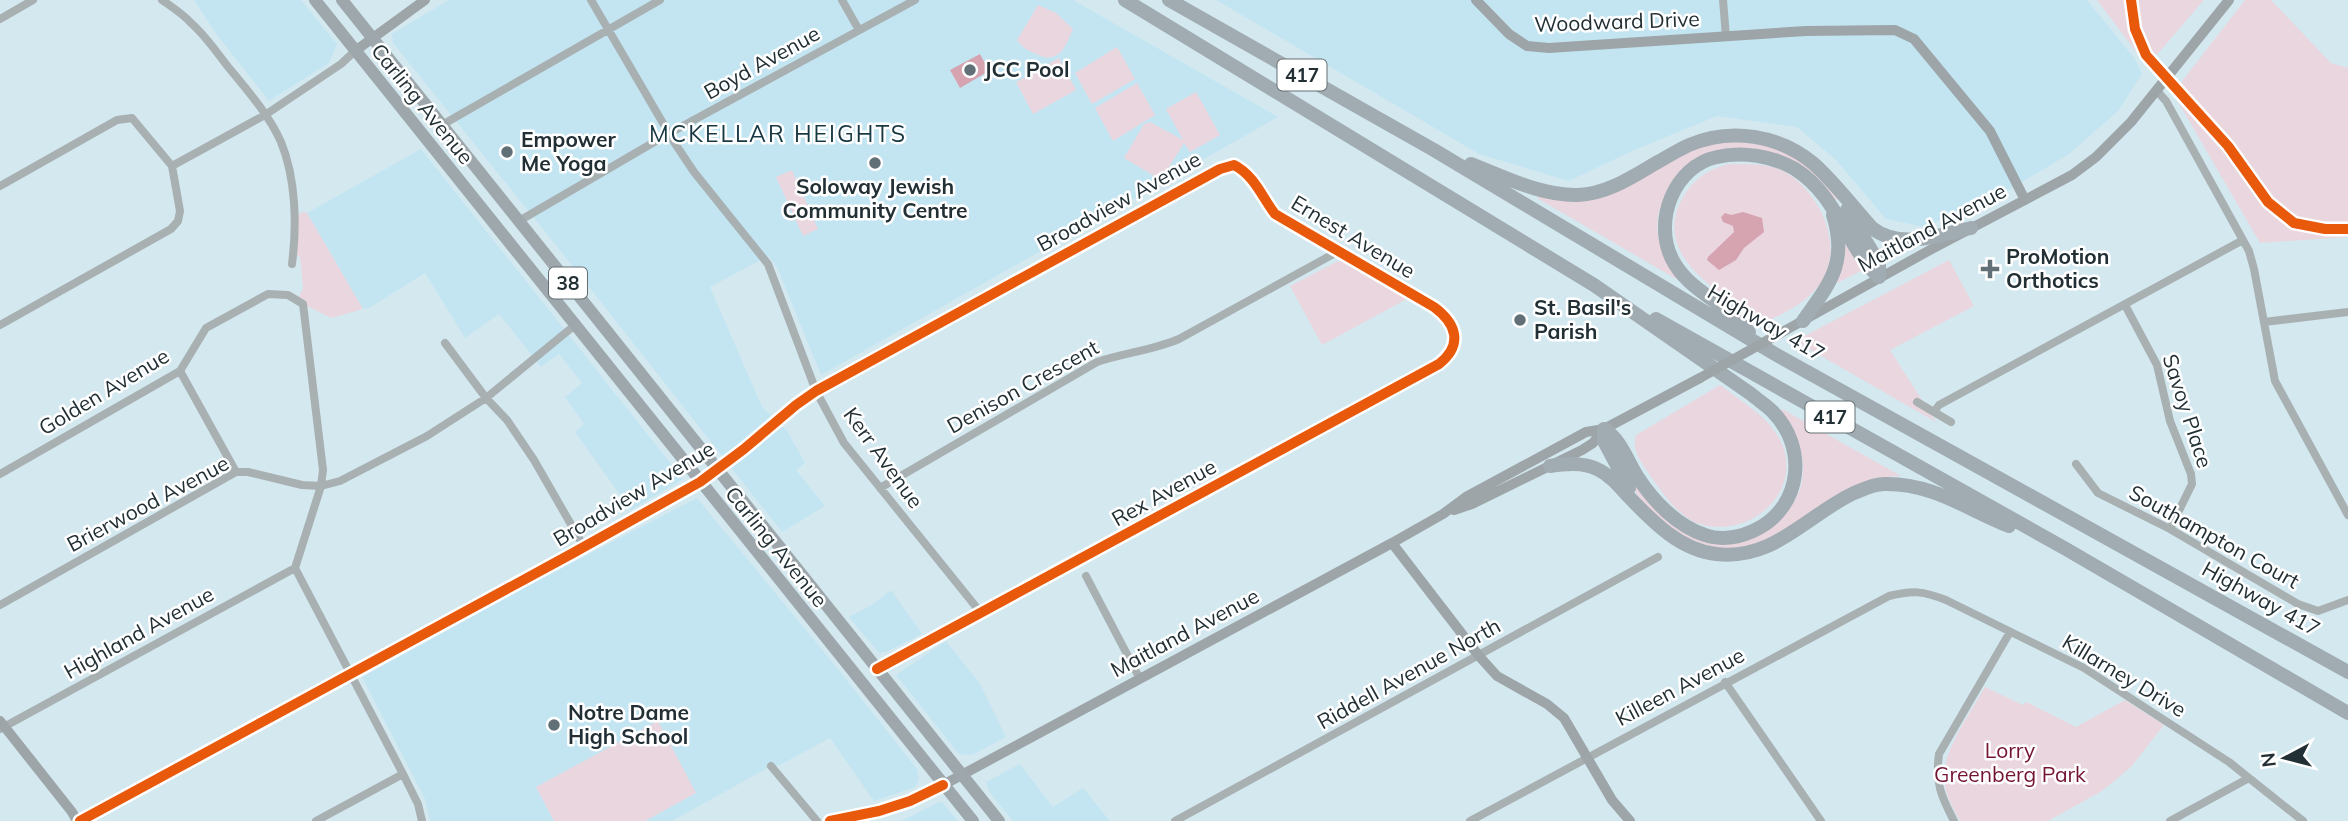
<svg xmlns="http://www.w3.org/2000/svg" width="2348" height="821" font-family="Mulish,sans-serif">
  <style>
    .built { fill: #c3e5f2 }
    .green { fill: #ead6de }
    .water { fill: #d6a4b0 }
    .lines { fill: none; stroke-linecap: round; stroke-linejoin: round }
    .street { stroke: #a8b0b2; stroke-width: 8 }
    .secondary { stroke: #9da5a8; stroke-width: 10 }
    .primary { stroke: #9ea8ac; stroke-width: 12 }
    .highway { stroke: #a1acb2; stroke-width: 14 }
    .secondary-bridge { stroke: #9da5a8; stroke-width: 10 }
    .cycleway-casing { stroke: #fff; stroke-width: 15 }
    .cycleway { stroke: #e8590c; stroke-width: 10 }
    .poi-dot { fill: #607076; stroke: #fff; stroke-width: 2.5 }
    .labels { text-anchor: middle; stroke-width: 5; stroke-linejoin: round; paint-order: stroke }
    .shield { fill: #fff; stroke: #646e72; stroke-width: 2 }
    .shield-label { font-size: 19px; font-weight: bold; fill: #223035 }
    .street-label { font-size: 21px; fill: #223035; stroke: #fff }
    .poi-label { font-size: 21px; font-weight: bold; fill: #223035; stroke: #fff; text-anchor: start }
    .park-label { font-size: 21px; fill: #731431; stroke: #fff }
    .neighbourhood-label { font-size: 23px; letter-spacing: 2px; fill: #173842; stroke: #fff }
  </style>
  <rect width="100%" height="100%" fill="#d4e8f0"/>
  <path class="built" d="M194 0H301L337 44 329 63 269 101 217 35Z
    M449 0H1073L1278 117 821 375 777 267 768 256 710 287 762 407 787 431 805 463 796 470 825 506 782 532 571 264 393 43 392 34Z
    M1216 0H2087L2135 59 2142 74 2118 111 2069 154 2000 195 1924 227 1886 219 1835 159 1797 127 1717 116 1632 151 1569 181 1479 154Z
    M421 149 683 479 631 510 575 432 584 424 565 397 582 383 559 354 541 367 499 314 465 338 425 273 369 308 363 309 307 213Z
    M697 498 842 674 917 769 919 780 915 787 874 801 830 738 780 765 771 766 672 821H430L425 799 362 677 539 580Z
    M891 590 922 634 886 652 879 653 849 617 872 605Z
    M946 641 980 684 1006 737 972 755 959 754 896 675Z
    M1020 764 1053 807 1083 788 1110 821H1013L990 793 986 782Z
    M939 802H942L958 821H901Z"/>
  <path class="green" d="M2097 0H2204L2147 66Z
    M2245 0H2271L2331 63 2348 68V237L2260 243 2173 93Z
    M1038 5 1056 13 1073 29C1065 48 1059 65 1036 54 1027 50 1022 47 1017 40Z
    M1117 47 1135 79 1092 104 1075 73Z
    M1059 58 1076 90 1033 114 1016 82Z
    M1137 83 1155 115 1113 141 1095 108Z
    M1196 92 1220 135 1190 152 1184 143 1161 180 1124 158 1144 124 1150 122 1183 140 1166 109Z
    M1717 142C1728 142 1740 140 1751 142 1787 146 1818 168 1837 199L1833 201 1803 171 1715 152C1705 162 1668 192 1663 202 1649 228 1663 259 1678 280L1537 198V195L1574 202 1589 200 1693 148Z
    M1728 164C1745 164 1765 163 1781 170 1818 188 1845 244 1822 281 1809 301 1787 312 1766 322 1725 297 1650 258 1682 199 1692 180 1707 170 1728 164Z
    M792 170 818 229 803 236 776 177Z
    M302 212 307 213 363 309 331 318 297 301 303 288 300 257 293 252 294 218Z
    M1843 235 1865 269 1839 282 1836 281Z
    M1949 260 1974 306 1890 350 1936 422 1795 341Z
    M1342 261 1407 299 1322 345 1290 286 1336 262Z
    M1720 385C1741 401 1771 418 1782 444 1803 495 1746 541 1697 523 1680 517 1662 493 1652 478 1643 464 1631 452 1636 435Z
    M1782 409 1901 476 1886 477 1774 539 1729 551 1687 541 1645 507 1631 484 1619 456 1642 493 1710 542C1733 533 1760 527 1782 515 1787 513 1789 508 1793 503 1812 476 1802 434 1780 412Z
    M1985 687 2023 705 2026 702 2076 727 2125 700 2164 725 2131 767 2102 791 2048 821H1960C1953 808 1946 796 1944 781 1940 754 1972 711 1985 687Z
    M658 721 696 793 645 821H554L536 787Z"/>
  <path class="water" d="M980 54 989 71 960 88 950 70Z
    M1743 212 1762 218 1764 232 1744 248 1736 260 1719 270 1707 260 1708 257 1734 232 1733 226 1723 222 1721 217 1725 213 1731 215Z"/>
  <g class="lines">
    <path class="street" d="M162 0C172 7 183 14 191 23 206 36 217 53 229 68 248 91 269 115 281 142 296 179 297 225 292 264
      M591 0 674 142 694 172 768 264 816 391 844 443 981 613
      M842 0 859 30
      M1723 0 1726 37
      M0 19 33 0
      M2157 91 2166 101 2249 251 2254 269 2275 381 2348 515
      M442 125 660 0
      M172 166 265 115 341 64 355 51
      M0 186 117 120 132 118 172 166 180 211 178 221 171 229 0 325
      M519 221 668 134 915 0
      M2125 305 2157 365 2170 421 2191 474 2192 484 2170 529
      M2264 322 2348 312
      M445 343 486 398 507 420 534 460 584 547
      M180 371 236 472
      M1917 402 1951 422
      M1934 412 1939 405 2243 240
      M2076 464 2098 493 2170 529 2298 604 2318 611 2348 600
      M717 469 816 391 1220 169 1234 165C1254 175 1262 197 1275 214L1434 307C1457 324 1463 345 1439 364L877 669
      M0 474 180 371 206 328 268 294 288 295 303 304 323 470 321 486 295 568 403 774 418 804 422 821
      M880 488 1097 362C1124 353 1153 350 1179 339L1337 252
      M1086 576 1140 679
      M0 605 236 472H248L302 485 321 486 340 481 427 436 486 398 575 325
      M1725 682 1821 821
      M0 729 295 568
      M771 766 817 821
      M316 821 403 774
      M1175 821 1658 557
      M1470 821 1889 596C1913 590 1923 591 1946 600L2084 668 2229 762 2303 821
      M1954 821C1941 796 1935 783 1939 754L2010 632
      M2170 821 2249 778"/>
    <path class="secondary" d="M1476 0 1509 34 1527 46 1549 48 1806 31 1895 30 1914 39 1990 131 2025 200
      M355 51 425 0
      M1786 330 1930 250 2072 175 2096 157 2131 122 2229 0
      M1454 510 1472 504 1582 450 1593 443 1604 429
      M1392 543 1479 656 1497 676 1547 704 1564 718 1612 800 1630 821
      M0 721 72 812 77 821
      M80 821 573 553 700 482 717 469
      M830 821 879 811 910 801 943 785 1392 543 1443 514 1466 497 1586 432 1604 429 1700 378"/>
    <path class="primary" d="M315 0 973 821
      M342 0 999 821"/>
    <path class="highway" d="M1125 0 1594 285 1751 394C1758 400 1766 405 1772 411 1808 447 1802 506 1757 529 1742 537 1722 541 1705 535 1677 526 1653 501 1637 476 1627 460 1621 440 1604 429
      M1169 0 1434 150 1775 354 2348 672
      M1471 164C1505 177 1541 196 1578 195 1607 194 1632 177 1656 163 1667 157 1678 150 1689 145 1731 127 1779 135 1814 164 1835 183 1853 207 1872 228 1900 250 1939 235 1971 228
      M1847 210 1879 263V277
      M1656 319 2066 549 2348 713
      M1803 321C1830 283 1848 263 1833 215
      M1749 332C1740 323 1731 314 1722 307 1703 292 1683 281 1672 259 1653 221 1674 166 1717 157 1742 151 1773 156 1795 169 1838 196 1846 247 1879 277
      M1604 429V441L1629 488
      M1550 466C1565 464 1583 462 1597 469 1610 475 1619 486 1629 497 1653 522 1680 550 1716 554 1774 561 1807 515 1854 493 1864 489 1874 484 1884 484 1933 483 1966 509 2009 526"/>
    <path class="secondary-bridge" d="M1700 378 1786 330"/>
    <defs>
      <path id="cycleway" d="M2131 0 2135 29 2146 55 2228 146 2268 202 2294 223 2325 229H2348
        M80 821 573 553 700 482 744 449 796 405 816 391 1220 169 1234 165C1254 175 1262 197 1275 214L1434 307C1457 324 1463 345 1439 364L877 669
        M830 821 879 811 910 801 943 785"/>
    </defs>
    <use href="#cycleway" class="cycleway-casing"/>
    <use href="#cycleway" class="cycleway"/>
  </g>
  <g class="poi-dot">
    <circle cx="970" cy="70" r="7"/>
    <circle cx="507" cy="152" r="7"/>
    <circle cx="875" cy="163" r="7"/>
    <path d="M1986.5 258.5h7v7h7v7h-7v7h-7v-7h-7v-7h7z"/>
    <circle cx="1520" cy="320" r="7"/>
    <circle cx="554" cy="725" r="7"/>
  </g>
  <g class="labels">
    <g class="shield">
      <rect x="1277.5" y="59.5" width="49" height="31" rx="5"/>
      <rect x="549" y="267.5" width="38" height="31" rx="5"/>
      <rect x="1805.5" y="401.5" width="49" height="31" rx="5"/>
    </g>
    <g class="shield-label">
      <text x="1302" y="82">417</text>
      <text x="568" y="290">38</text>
      <text x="1830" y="424">417</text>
    </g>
    <g class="street-label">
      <text transform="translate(1617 22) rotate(-2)" y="7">Woodward Drive</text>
      <text transform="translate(762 63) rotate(-29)" y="7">Boyd Avenue</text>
      <text transform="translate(422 104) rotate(51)" y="7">Carling Avenue</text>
      <text transform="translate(1119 202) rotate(-29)" y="7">Broadview Avenue</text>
      <text transform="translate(1932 228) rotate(-28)" y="7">Maitland Avenue</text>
      <text transform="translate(1353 237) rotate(31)" y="7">Ernest Avenue</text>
      <text transform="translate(1766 323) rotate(30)" y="7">Highway 417</text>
      <text transform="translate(1023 387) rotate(-29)" y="7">Denison Crescent</text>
      <text transform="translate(104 392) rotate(-31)" y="7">Golden Avenue</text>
      <text transform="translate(2187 411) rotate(72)" y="7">Savoy Place</text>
      <text transform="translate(883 458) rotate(54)" y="7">Kerr Avenue</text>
      <text transform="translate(1164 493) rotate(-29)" y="7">Rex Avenue</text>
      <text transform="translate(634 494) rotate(-31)" y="7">Broadview Avenue</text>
      <text transform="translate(148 504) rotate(-28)" y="7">Brierwood Avenue</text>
      <text transform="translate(2214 537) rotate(29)" y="7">Southampton Court</text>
      <text transform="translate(776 547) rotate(51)" y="7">Carling Avenue</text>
      <text transform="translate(2261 599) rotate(29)" y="7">Highway 417</text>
      <text transform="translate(139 633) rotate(-29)" y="7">Highland Avenue</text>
      <text transform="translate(1185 633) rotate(-28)" y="7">Maitland Avenue</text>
      <text transform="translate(1409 674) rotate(-29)" y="7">Riddell Avenue North</text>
      <text transform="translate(2124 676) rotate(31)" y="7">Killarney Drive</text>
      <text transform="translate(1680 687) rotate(-28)" y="7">Killeen Avenue</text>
    </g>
    <g class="poi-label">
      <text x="984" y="77">JCC Pool</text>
      <text x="521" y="147">Empower<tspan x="521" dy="24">Me Yoga</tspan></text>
      <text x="875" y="194" text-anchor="middle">Soloway Jewish<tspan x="875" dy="24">Community Centre</tspan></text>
      <text x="2006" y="264">ProMotion<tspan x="2006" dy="24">Orthotics</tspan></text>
      <text x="1534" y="315">St. Basil's<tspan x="1534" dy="24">Parish</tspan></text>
      <text x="568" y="720">Notre Dame<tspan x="568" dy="24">High School</tspan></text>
    </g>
    <g class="park-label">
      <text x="2010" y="758">Lorry<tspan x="2010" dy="24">Greenberg Park</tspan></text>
    </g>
    <g class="neighbourhood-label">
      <text x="778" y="142">MCKELLAR HEIGHTS</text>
    </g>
  </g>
  <g transform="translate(2285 758) rotate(263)" stroke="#ffffff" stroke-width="5" paint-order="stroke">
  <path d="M0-5L12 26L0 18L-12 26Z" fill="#223035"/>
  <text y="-10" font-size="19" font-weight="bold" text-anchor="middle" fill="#223035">N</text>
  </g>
</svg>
